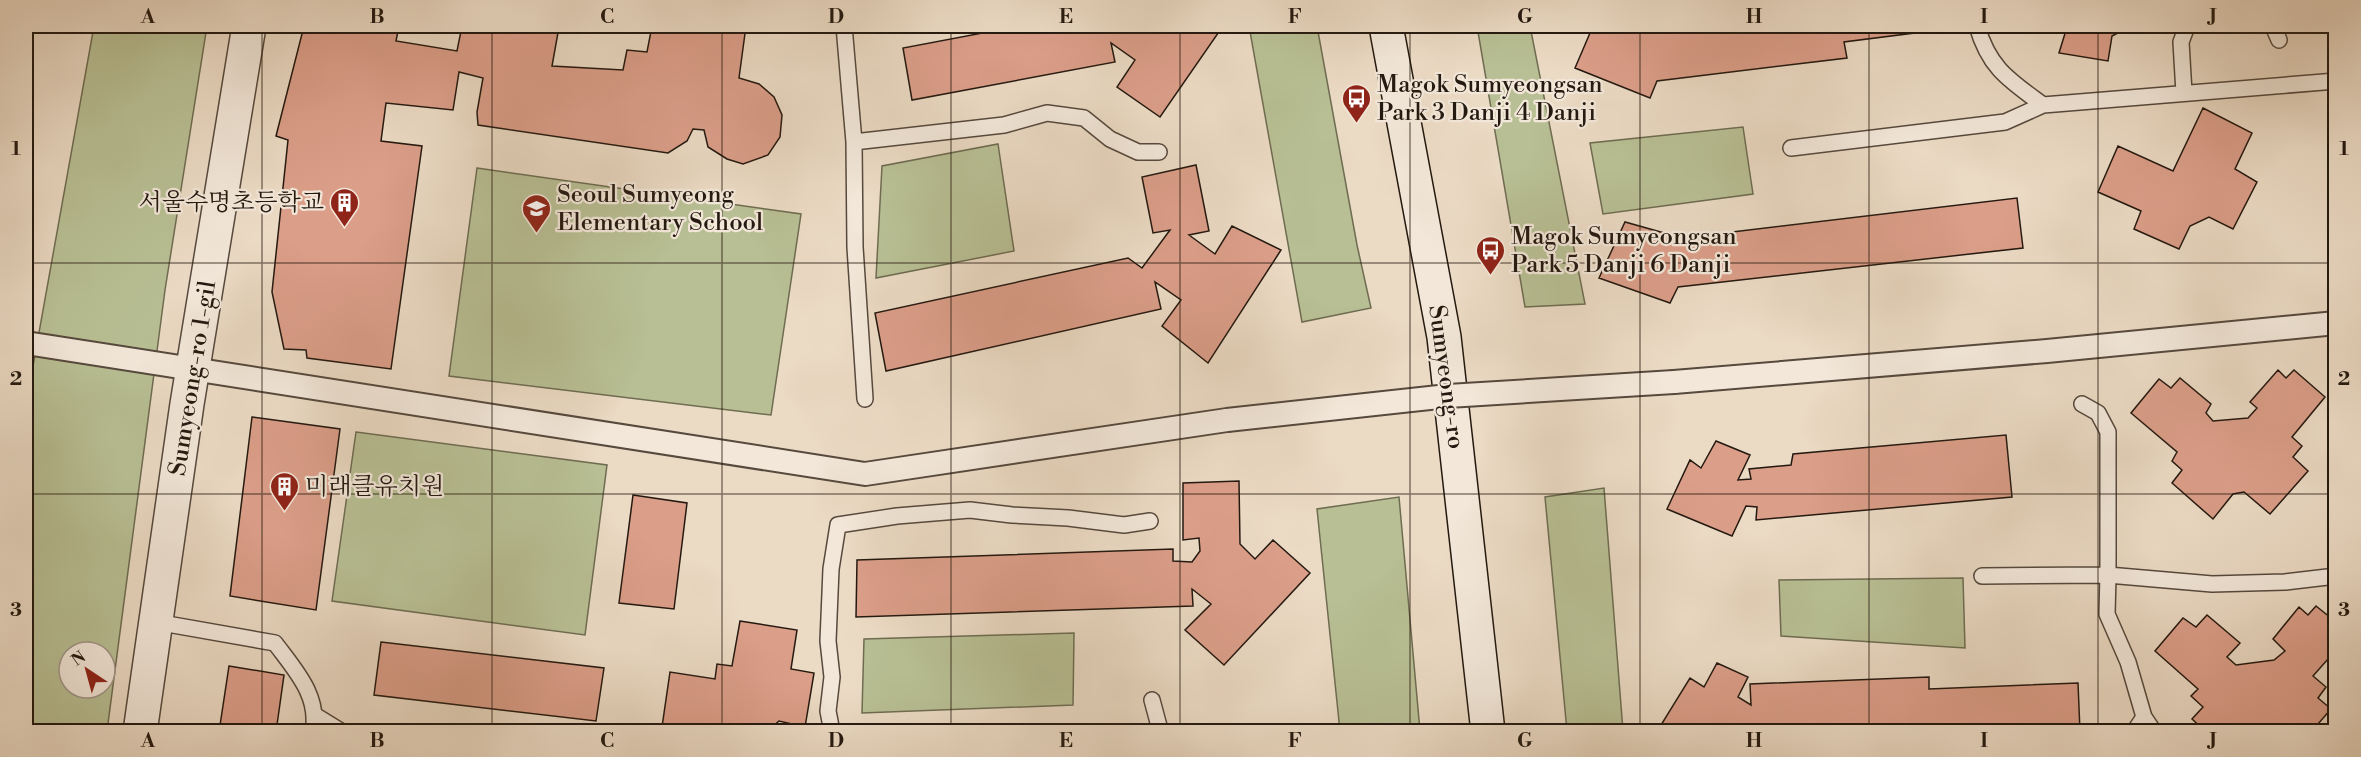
<svg xmlns="http://www.w3.org/2000/svg" width="2361" height="757" font-family="'Libre Bodoni','Noto Serif KR',serif">
  <style>
    .green { fill: #b8bf94; stroke: #6e6c52; stroke-width: 1.5; fill-rule: evenodd }
    .building { fill: #db9e89; stroke: #241910; stroke-width: 1.5 }
    .lines { fill: none; stroke-linecap: round; stroke-linejoin: round }
    .service-casing { stroke: #56493d; stroke-width: 18 }
    .pedestrian-casing { stroke: #56493d; stroke-width: 26 }
    .tertiary-casing { stroke: #56493d; stroke-width: 36 }
    .secondary-casing { stroke: #241910; stroke-width: 36 }
    .service { stroke: #f2e7d9; stroke-width: 15 }
    .pedestrian { stroke: #f2e7d9; stroke-width: 22 }
    .tertiary { stroke: #f2e7d9; stroke-width: 33 }
    .secondary { stroke: #f2e7d9; stroke-width: 33 }
    .pedestrian-bridge-casing { stroke: #56493d; stroke-width: 26; stroke-linecap: butt }
    .pedestrian-bridge { stroke: #f2e7d9; stroke-width: 22 }
    .grid { fill: none; stroke: #241910; stroke-width: 1.5; stroke-opacity: 0.55 }
    .labels { text-anchor: middle; stroke-width: 4.5; stroke-linejoin: round; paint-order: stroke }
    .poi-label { font-size: 24px; fill: #241910; stroke: #f2e7d9; text-anchor: start }
    .street-label { font-size: 24px; fill: #241910; stroke: #f2e7d9 }
    .neatline { fill: none; stroke: #241910; stroke-width: 2 }
    .grid-label { font-size: 20px; text-anchor: middle; font-weight: bold; fill: #241910 }
  </style>
  <rect width="100%" height="100%" fill="#ebdac4"/>
  <filter id="stains"><feTurbulence type="fractalNoise" baseFrequency=".00333" numOctaves="4"/><feColorMatrix values="0 0 0 0 .2 0 0 0 0 .09 0 0 0 0 .02 0 0 0 .5 -.17"/></filter>
  <radialGradient id="worn" r=".72"><stop offset=".6" stop-color="#630" stop-opacity="0"/><stop offset="1" stop-color="#630" stop-opacity=".3"/></radialGradient>
  <path class="green" d="M94 26H207L165 290 107 731H26V405ZM69 652H105V688H69Z
    M1249 26H1317L1357 245 1371 308 1302 322Z
    M1477 26H1530L1585 304 1525 307Z
    M1743 127 1753 194 1603 214 1590 143Z
    M998 144 1014 251 876 278 882 166Z
    M477 168 801 214 771 415 449 376Z
    M356 432 607 465 585 635 332 601Z
    M1604 488 1623 731H1567L1545 497Z
    M1399 497 1420 731H1340L1317 509Z
    M1963 578 1965 648 1781 636 1779 580Z
    M1074 633 1073 705 862 713 864 639Z"/>
  <path class="building" d="M304 26H399L396 41 457 51 462 26H569V29L559 27 552 66 623 70 627 50 647 52 652 26H746L739 78 759 84 774 97 782 115 780 137 768 155 743 164 727 159 708 147 704 130 693 129 687 141 668 153 478 125 477 112 483 78 459 72 453 110 386 103 381 141 422 146 391 369 307 358 306 350 284 349 272 292 288 140 276 136Z
    M1019 26H1223L1160 117 1117 87 1135 60 1111 43 1115 62 912 100 903 48Z
    M1593 26H1636L1656 32 1708 26H1954V28L1844 42 1847 58 1657 81 1650 98 1575 68Z
    M2058 26H2131L2112 36 2108 61 2059 53 2067 27Z
    M2203 108 2252 133 2235 169 2257 182 2233 229 2209 217 2190 226 2179 249 2134 229 2141 211 2098 192 2118 146 2173 171Z
    M1196 165 1209 231 1189 235 1215 254 1232 226 1281 250 1208 363 1162 326 1181 300 1155 282 1161 309 886 371 875 313 1128 258 1142 268 1170 230 1153 233 1142 177Z
    M2017 198 2023 248 1678 287 1670 303 1599 278 1625 222 1682 238Z
    M2278 370 2286 378 2294 370 2325 397 2292 437 2302 446 2293 457 2308 471 2270 514 2244 492 2233 494 2213 519 2172 483 2182 470 2172 461 2177 452 2131 413 2159 379 2171 388 2180 378 2211 404 2206 413 2213 421 2248 418 2257 408 2250 402Z
    M252 417 340 429 316 610 230 596Z
    M2006 435 2012 497 1756 520 1757 507 1746 506 1732 536 1667 509 1690 460 1701 468 1716 441 1750 455 1738 480 1751 479 1749 469 1791 465 1793 454Z
    M1239 481 1240 544 1255 559 1273 540 1310 573 1224 665 1185 630 1211 604 1192 589 1193 606 856 617 857 560 1173 549V561L1192 562 1200 551 1199 538 1183 540V483Z
    M633 495 687 503 674 609 619 603Z
    M2316 606 2336 622V650L2313 676 2326 687 2318 698 2331 709 2311 732H2206L2192 719 2203 707 2191 696 2198 689 2155 651 2183 618 2196 627 2207 615 2240 643 2227 657 2236 665 2274 660 2285 651 2273 639 2299 607 2308 615Z
    M740 621 797 630 791 669 814 673 805 727 779 721 766 732H690L662 727 670 672 715 679 717 664 732 666Z
    M381 642 604 668 596 721 374 695Z
    M1717 663 1748 677 1738 697 1751 705 1750 684 1929 677V689L2078 683 2080 732H1751V730L1750 732H1673L1661 725 1690 678 1704 687Z
    M229 666 284 675 276 732H219Z"/>
  <g class="lines">
    <defs>
      <path id="service" d="M844 26 854 142 855 247 865 399
        M1977 26C1989 68 2009 80 2043 105
        M2273 26 2279 40
        M2184 93 2181 42 2187 26
        M854 142 1004 125 1047 113 1084 118 1110 139 1138 152H1159
        M1791 148 2005 122 2043 105 2336 81
        M1982 576 2108 575V432L2098 413 2082 404
        M156 622 275 643C295 670 320 696 313 732
        M1152 700 1159 726V732
        M316 716 342 732
        M832 732 828 711 832 677 828 641 831 569 838 525 897 516 970 510 1012 515 1068 518 1124 525 1150 521
        M2134 732 2144 717
        M2154 732 2144 717 2128 662 2107 614 2108 575 2212 584 2285 582 2336 576"/>
      <path id="pedestrian" d="M26 343 865 474 1227 420
        M1674 382 2047 351 2336 323"/>
      <path id="tertiary" d="M140 732 187 404 249 26"/>
      <path id="secondary" d="M1386 26 1444 337 1488 732"/>
    </defs>
    <use href="#service" class="service-casing"/>
    <use href="#pedestrian" class="pedestrian-casing"/>
    <use href="#tertiary" class="tertiary-casing"/>
    <use href="#secondary" class="secondary-casing"/>
    <use href="#service" class="service"/>
    <use href="#pedestrian" class="pedestrian"/>
    <use href="#tertiary" class="tertiary"/>
    <use href="#secondary" class="secondary"/>
    <defs>
      <path id="pedestrian-bridge" d="M1227 420 1448 396 1674 382"/>
    </defs>
    <use href="#pedestrian-bridge" class="pedestrian-bridge-casing"/>
    <use href="#pedestrian-bridge" class="pedestrian-bridge"/>
  </g>
  <path class="grid" d="M262 26V732M492 26V732M722 26V732M951 26V732M1180 26V732M1410 26V732M1640 26V732M1869 26V732M2098 26V732M26 263H2336M26 494H2336"/>
  <defs>
    <symbol id="bus-pin" viewBox="-11 -11 22 30"><path d="M0 17L-7.5 6A9.5 9.5 0 1 1 7.5 6Z" fill="#8f2418" stroke="#f2e7d9"/><path d="M-5-6H5V4H4V6H2V4H-2V6H-4V4H-5ZM-3.5-4V0h7V-4ZM-3.5 1.2v1.5H-2V1.2ZM2 1.2v1.5H3.5V1.2Z" fill="#fff"/></symbol>
    <symbol id="building-pin" viewBox="-11 -11 22 30"><path d="M0 17L-7.5 6A9.5 9.5 0 1 1 7.5 6Z" fill="#8f2418" stroke="#f2e7d9"/><path d="M-4-6H4V6H1V3H-1V6H-4ZM-2.5-4.3h1.7v1.8h-1.7ZM.8-4.3h1.7v1.8H.8ZM-2.5-1h1.7V.8h-1.7ZM.8-1h1.7V.8H.8Z" fill="#fff"/></symbol>
    <symbol id="school-pin" viewBox="-11 -11 22 30"><path d="M0 17L-7.5 6A9.5 9.5 0 1 1 7.5 6Z" fill="#8f2418" stroke="#f2e7d9"/><path d="M0-5L7-2L0 1L-7-2ZM-4 1L0 2.5L4 1V4Q0 6-4 4Z" fill="#fff"/></symbol>
  </defs>
  <g fill-rule="evenodd">
    <use href="#bus-pin" x="1340" y="82" width="33" height="45"/>
    <use href="#building-pin" x="328" y="186" width="33" height="45"/>
    <use href="#school-pin" x="520" y="192" width="33" height="45"/>
    <use href="#bus-pin" x="1474" y="234" width="33" height="45"/>
    <use href="#building-pin" x="268" y="470" width="33" height="45"/>
  </g>
  <g class="labels">
    <g class="poi-label">
      <text x="1377" y="92">Magok Sumyeongsan<tspan x="1377" dy="28">Park 3 Danji 4 Danji</tspan></text>
      <text x="557" y="202">Seoul Sumyeong<tspan x="557" dy="28">Elementary School</tspan></text>
      <text x="324" y="210" text-anchor="end">서울수명초등학교</text>
      <text x="1511" y="244">Magok Sumyeongsan<tspan x="1511" dy="28">Park 5 Danji 6 Danji</tspan></text>
      <text x="305" y="494">미래클유치원</text>
    </g>
    <g class="street-label">
      <text transform="translate(1447 377) rotate(82)" y="8">Sumyeong-ro</text>
      <text transform="translate(192 378) rotate(-81)" y="8">Sumyeong-ro 1-gil</text>
    </g>
  </g>
  <rect width="2361" height="757" fill="none" stroke="#ebdac4" stroke-width="66"/>
  <g transform="translate(87 670) rotate(324)"><circle r="28" fill="#f2e7d9" stroke="#a09589" stroke-width="1.5"/>
  <path d="M0-4.5L10 22L0 15L-10 22Z" fill="#8f2418"/>
  <text y="-9" font-size="16" font-weight="bold" text-anchor="middle" fill="#241910">N</text>
  </g>
  <rect x="33" y="33" width="2295" height="691" class="neatline"/>
  <g class="grid-label">
    <text x="148" y="23">A</text>
    <text x="377" y="23">B</text>
    <text x="607" y="23">C</text>
    <text x="836" y="23">D</text>
    <text x="1066" y="23">E</text>
    <text x="1295" y="23">F</text>
    <text x="1525" y="23">G</text>
    <text x="1754" y="23">H</text>
    <text x="1984" y="23">I</text>
    <text x="2213" y="23">J</text>
    <text x="16" y="155">1</text>
    <text x="2344" y="155">1</text>
    <text x="16" y="385">2</text>
    <text x="2344" y="385">2</text>
    <text x="16" y="616">3</text>
    <text x="2344" y="616">3</text>
    <text x="148" y="747">A</text>
    <text x="377" y="747">B</text>
    <text x="607" y="747">C</text>
    <text x="836" y="747">D</text>
    <text x="1066" y="747">E</text>
    <text x="1295" y="747">F</text>
    <text x="1525" y="747">G</text>
    <text x="1754" y="747">H</text>
    <text x="1984" y="747">I</text>
    <text x="2213" y="747">J</text>
  </g>
  <rect width="100%" height="100%" filter="url(#stains)"/>
  <rect width="100%" height="100%" fill="url(#worn)"/>
</svg>
